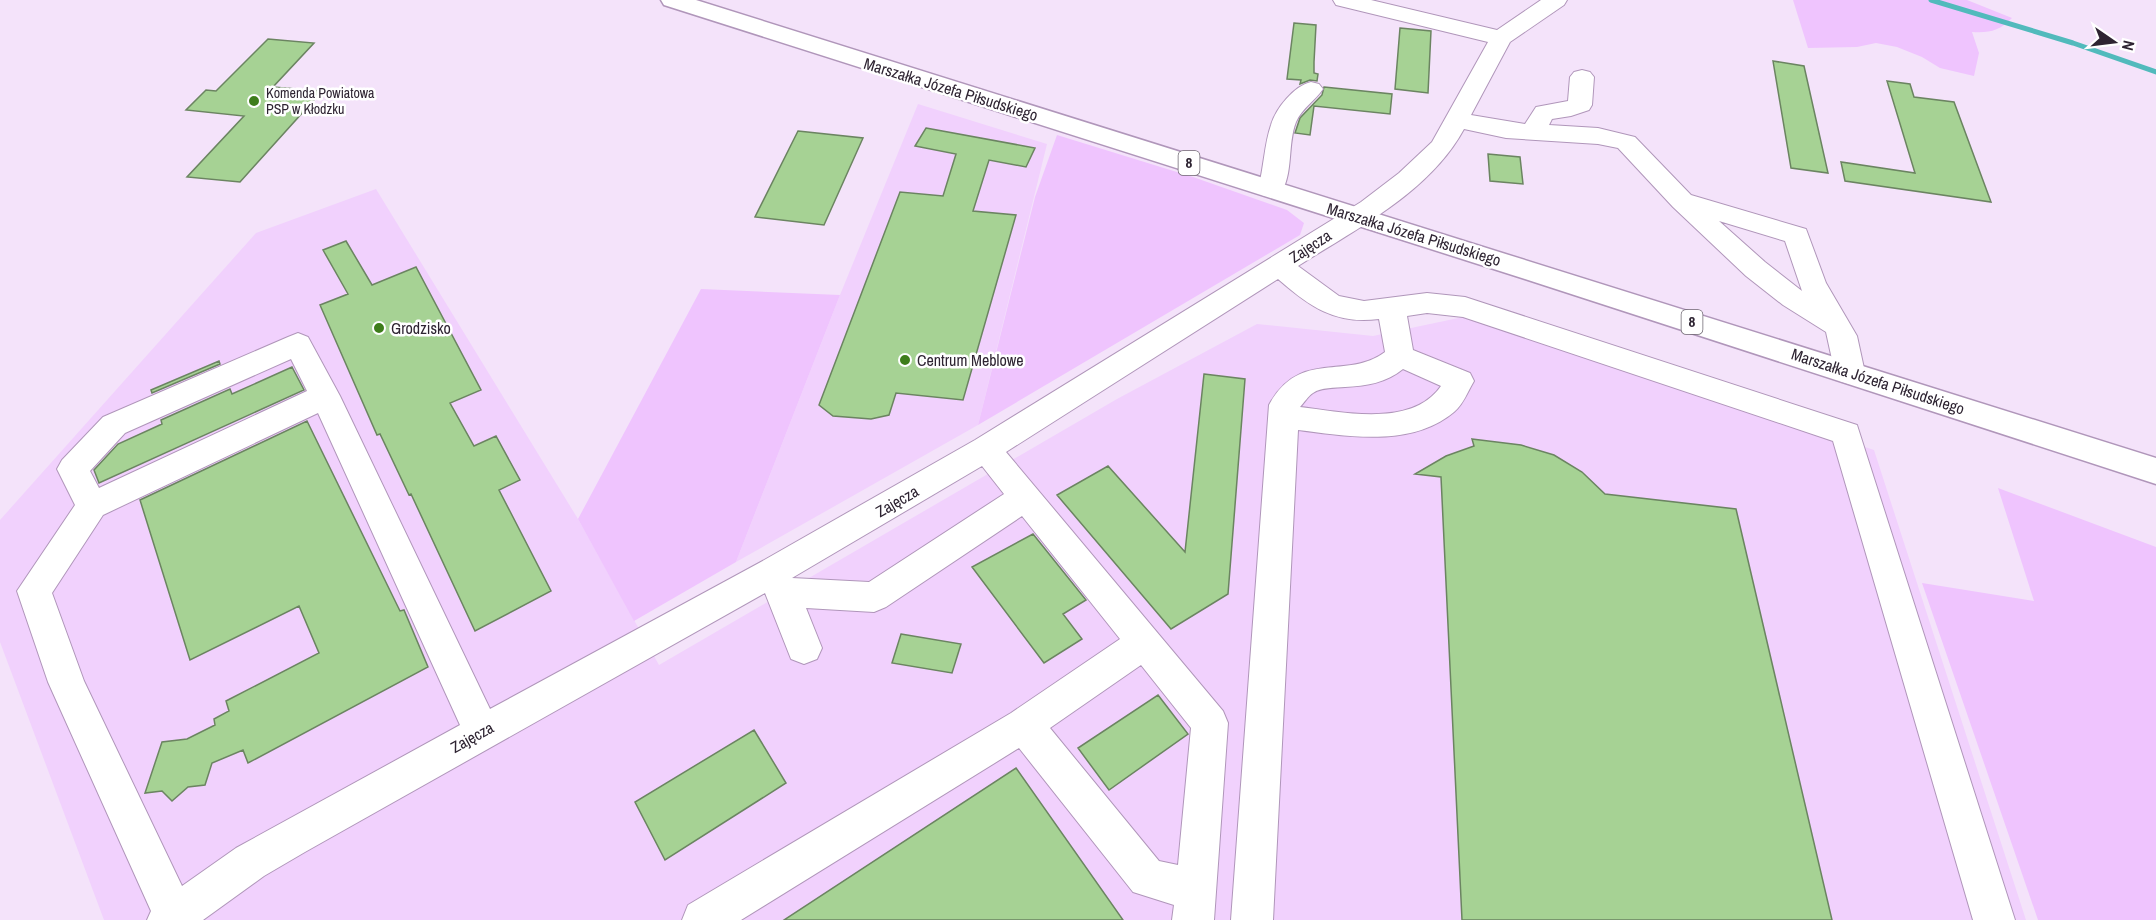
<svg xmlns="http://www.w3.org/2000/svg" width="2156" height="920" font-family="'Archivo Narrow',sans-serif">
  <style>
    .built { fill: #f1d1fd }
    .green { fill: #efc4fe }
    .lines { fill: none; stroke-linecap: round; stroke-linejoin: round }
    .stream { stroke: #51babc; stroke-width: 5 }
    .building { fill: #a6d294; stroke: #6b8461; stroke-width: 1.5 }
    .minor-casing { stroke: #b096ba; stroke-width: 2 }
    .highway-casing { stroke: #b096ba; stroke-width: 3 }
    .minor { fill: #fff; fill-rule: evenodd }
    .highway { fill: #fff; fill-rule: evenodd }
    .poi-dot { fill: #3e7d1b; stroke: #fff; stroke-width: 2 }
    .labels { text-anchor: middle; stroke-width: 5; stroke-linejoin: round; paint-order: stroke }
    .far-poi-label { font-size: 14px; fill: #2e2432; stroke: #fff; text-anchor: start }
    .shield { fill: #fff; stroke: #6d6670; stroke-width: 1.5 }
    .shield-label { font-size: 15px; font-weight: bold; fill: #2e2432 }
    .street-label { font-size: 16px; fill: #2e2432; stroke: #fff }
    .poi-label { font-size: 16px; fill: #2e2432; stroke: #fff; text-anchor: start }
  </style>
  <rect width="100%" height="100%" fill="#f4e3fa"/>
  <path class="built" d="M918 104 1047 144 978 425 736 562 840 295Z
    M376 189 578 519 659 665 1117 399 1257 324 1373 336 1468 316 1874 450 2026 920H104L0 642V520L256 233Z"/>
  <path class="green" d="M1793 0H1967L2012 18C1999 31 1990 33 1972 32L1979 53 1974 76 1940 68 1922 57 1897 47 1876 43 1857 47 1808 48Z
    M1057 135 1193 177 1287 210 1304 223 1300 235 978 425 1035 197Z
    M701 289 840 295 736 562 634 621 578 519Z
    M1998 488 2156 547V920H2038L1922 583 2034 601Z"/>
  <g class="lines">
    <path class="stream" d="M1931 0 2073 43 2156 72"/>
  </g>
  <path class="building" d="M1294 23 1316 25 1314 62V73L1318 74 1317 81 1310 80 1300 84 1301 80 1287 79Z
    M1400 28 1431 31 1428 93 1395 89Z
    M268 39 314 43 273 87 322 91 240 182 187 177 244 116 186 110 206 90 216 91Z
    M1773 61 1804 66 1828 173 1791 168Z
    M1887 81 1910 84 1914 97 1954 102 1991 202 1845 181 1841 162 1915 173Z
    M1324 87 1392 94 1390 114 1314 106 1310 135 1295 133 1300 118 1322 95Z
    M926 128 1035 148 1026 167 989 160 973 211 1016 215 963 400 896 393 889 415 871 419 833 416 819 405 900 192 943 196 956 154 915 146Z
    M798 131 863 138 824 225 755 217Z
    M1488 154 1520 157 1523 184 1490 181Z
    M346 241 372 285 416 267 481 390 450 403 474 446 496 436 520 480 499 490 551 591 475 631 411 494 409 495 380 434 377 435 320 305 348 294 323 250Z
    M219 361 220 364 152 393 151 390Z
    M292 367 304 390 99 483 94 470 118 444 162 424 161 420 230 389 232 394Z
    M1204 374 1245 379 1228 594 1171 629 1057 495 1108 466 1185 552Z
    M307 421 400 611 404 610 428 667 248 763 243 750 212 763 205 785 188 787 172 801 162 791 145 793 162 742 187 739 215 725 214 719 229 711 226 701 319 653 299 606 190 660 140 500Z
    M1472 439 1521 445 1554 455 1582 472 1605 494 1736 509 1832 920H1462L1441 477 1415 474 1446 456 1474 446Z
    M1033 534 1086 600 1063 614 1082 639 1044 663 972 567Z
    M901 634 961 644 952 673 892 663Z
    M1158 695 1188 734 1109 790 1078 748Z
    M754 730 786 783 665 860 635 802Z
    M1016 768 1123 920H784Z"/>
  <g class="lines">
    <defs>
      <path id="minor" d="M1333 0H1371L1497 30 1541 0H1567L1564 5 1510 42 1471 115 1525 124 1536 107 1568 101 1570 77 1574 72 1582 70 1590 72 1594 77 1592 105 1589 110 1571 116 1552 119 1549 125 1598 128 1635 137 1691 195 1806 229 1826 283 1857 336 1865 373 1860 381 1850 384 1840 381 1835 373 1826 332 1783 305 1746 276 1673 207 1618 148 1598 144 1506 138 1464 129C1430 192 1356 229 1298 266L1339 296 1364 301 1427 293 1465 297 1857 425 2015 920H1973L1833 441 1463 317 1427 313 1407 316 1413 350 1470 373 1474 381C1468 391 1463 405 1454 412 1411 448 1348 436 1298 430L1273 920H1231L1269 405C1300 348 1346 381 1385 352L1379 319C1335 325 1309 306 1278 279L1006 452 1223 711 1228 723 1214 920H1172L1174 905 1133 892 1019 748 741 920H682L688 905 1011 713 1120 639 1022 516 886 607 874 612 806 608 822 648 817 659 804 664 791 659 765 593 305 852 264 876 203 920H147L151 911 48 682 17 591 75 505 57 469 62 460 103 417 288 337 298 333 308 337 340 396 490 709 759 563 975 440 1361 202 1399 173 1432 142 1488 42 1336 5ZM1719 221 1785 241 1802 291 1765 262ZM291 359 307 391 99 488 90 471 125 433ZM1403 369 1441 386C1412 428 1343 412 1300 407 1304 403 1308 396 1313 393 1321 387 1335 388 1345 387 1366 386 1386 383 1403 369ZM318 413 460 725 236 848 182 886 84 681 52 593 103 515ZM982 466 1004 494 869 582 792 578ZM1141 665 1191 728 1178 865 1159 861 1050 728Z
        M1311 82 1319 84 1323 89C1315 101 1302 108 1296 122 1287 145 1294 173 1280 195L1271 197 1262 195 1258 189C1264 168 1264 145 1271 125 1276 108 1294 86 1311 82Z"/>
      <path id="highway" d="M661 0H696L2156 458V484L1525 279 664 5Z"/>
    </defs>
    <use href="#minor" class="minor-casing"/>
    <use href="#highway" class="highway-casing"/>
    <use href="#minor" class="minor"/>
    <use href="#highway" class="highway"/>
  </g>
  <g class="poi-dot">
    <circle cx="254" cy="101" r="6"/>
    <circle cx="379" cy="328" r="6"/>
    <circle cx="905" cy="360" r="6"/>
  </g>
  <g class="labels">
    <g class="far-poi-label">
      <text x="266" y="98">Komenda Powiatowa<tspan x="266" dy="16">PSP w Kłodzku</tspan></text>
    </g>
    <g class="shield">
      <rect x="1178.5" y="151" width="21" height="24" rx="4.5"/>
      <rect x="1681.5" y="310" width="21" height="24" rx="4.5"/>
    </g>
    <g class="shield-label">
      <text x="1189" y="168">8</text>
      <text x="1692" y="327">8</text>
    </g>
    <g class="street-label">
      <text transform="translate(951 89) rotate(17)" y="6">Marszałka Józefa Piłsudskiego</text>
      <text transform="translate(1414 234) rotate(17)" y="6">Marszałka Józefa Piłsudskiego</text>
      <text transform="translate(1310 246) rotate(-33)" y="6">Zajęcza</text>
      <text transform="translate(1878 381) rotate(18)" y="6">Marszałka Józefa Piłsudskiego</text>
      <text transform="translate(897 501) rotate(-30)" y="6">Zajęcza</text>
      <text transform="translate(472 737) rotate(-29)" y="6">Zajęcza</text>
    </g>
    <g class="poi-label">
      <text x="391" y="334">Grodzisko</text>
      <text x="917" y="366">Centrum Meblowe</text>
    </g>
  </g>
  <g transform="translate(2114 42) rotate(104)" stroke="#ffffff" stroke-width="4.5" paint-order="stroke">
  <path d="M0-4.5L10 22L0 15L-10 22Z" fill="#2e2432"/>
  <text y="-9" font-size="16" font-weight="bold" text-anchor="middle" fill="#2e2432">N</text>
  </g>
</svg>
